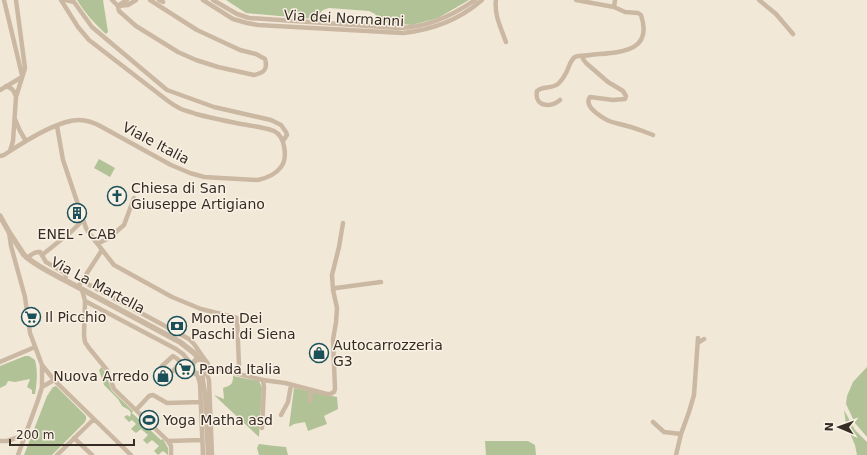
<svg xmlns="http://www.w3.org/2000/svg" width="867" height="455" font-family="'DejaVu Sans',sans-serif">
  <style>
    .green { fill: #b1c297 }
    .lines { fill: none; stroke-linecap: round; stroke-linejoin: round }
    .minor { stroke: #cbb8a3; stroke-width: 4.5 }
    .tertiary { stroke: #cbb8a3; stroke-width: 5.5 }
    .labels { text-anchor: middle; stroke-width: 3; stroke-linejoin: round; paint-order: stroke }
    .street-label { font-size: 14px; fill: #352c26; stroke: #faf1e4 }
    .poi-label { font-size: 14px; fill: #352c26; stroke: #faf1e4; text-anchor: start }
  </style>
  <rect width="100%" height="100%" fill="#f2e8d8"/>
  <path class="green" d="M77 0H103L108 32 106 34C95 24 85 13 77 0Z
    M226 0H469L438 18 412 25 380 22 375 14 369 11 329 8 323 10 314 19 246 13Z
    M99 159 115 168 110 177 94 168Z
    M25 356H29L35 360C38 372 37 382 35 394H32V390L27 387 30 379 15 382 8 381 6 385 0 388V366Z
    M102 367 105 373 112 391 133 411 132 413 161 440 163 439 168 448V455L163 451 158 455 154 451 159 446 152 440 147 444 143 440 148 435 141 429 136 433 131 429 136 424 132 420 129 422 124 417 127 415 130 417 131 413 129 410 122 406 118 399 104 385 99 370Z
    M867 367V437L855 423 846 404 847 396 853 382Z
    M233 376 259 381 262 388 259 437 214 395 224 399 223 388C231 385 233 385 233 376Z
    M56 386 86 416V419L85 422 52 455H24L47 396 53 387Z
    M294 388 337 397 338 409 324 416 327 424 308 431 305 422 294 424 289 427Z
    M844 410 855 430 867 442V455H857L855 445 846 424Z
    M485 441H528L535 445 536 455H486Z
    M259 444 275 446 286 447 288 455H259L257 448Z"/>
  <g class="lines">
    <path class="minor" d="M4 0 22 75
      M66 0 74 2 92 27 167 90 214 107 271 120 281 125 286 132 287 135 283 141
      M112 0 118 6 119 11 136 26 178 52 196 60 218 67 254 75C264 73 268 69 265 59L256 54 240 50 197 30 150 0
      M159 0 163 2
      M203 0 233 19 247 23 258 25 403 33C432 30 460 19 482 0
      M213 0 237 14 249 18 398 28C426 28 452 16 475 0
      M496 0C494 15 501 28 506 42
      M576 0 614 7
      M759 0 776 14 793 34
      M119 5 127 0
      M118 6 128 5 136 0
      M584 56 583 59 586 63 608 82 623 91 626 96 625 99 613 100 590 97C583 106 601 117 609 121 614 123 621 124 627 126 636 128 645 132 653 135
      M6 86C12 88 14 90 16 97
      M0 90 22 77
      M560 100C551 108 534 107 537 91 543 85 552 90 559 83 562 80 564 77 566 73 569 68 570 60 575 57 579 55 586 56 590 55 617 52 654 54 641 15L638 13 625 12 614 7 615 0
      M15 119 20 131 26 141
      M57 126 63 160 86 228 89 233 114 265 172 297 201 309 237 318 239 365 236 370 208 369
      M10 151 13 141 16 97 25 68 16 0
      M0 156 4 155C22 143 57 120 79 120 87 120 95 123 102 127L171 165 190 173 204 177 258 180C267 178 275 175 281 167 288 158 285 136 274 131 264 127 252 126 241 124 226 121 211 118 196 114 191 112 186 111 181 109 177 107 172 104 168 101L89 40 78 27 61 0
      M9 232 11 246 25 297 30 333 42 365V387L38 400 18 455
      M95 241 101 242 109 238 124 225 134 198
      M42 255 72 231 83 220
      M27 258C31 255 34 251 40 252L46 262 65 273 66 276 65 280
      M82 281 189 339 194 344 205 360
      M78 287 102 250
      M82 290 85 301 84 335 85 342 89 348 107 370 114 389 168 441 171 446V455
      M333 290 336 288 381 282
      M85 301 176 349 183 354 193 366
      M698 343 704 339
      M173 356 176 358 181 362 171 373 162 366Z
      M0 362 35 347
      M42 365 54 380 131 455
      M226 371 263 380 285 383 327 394H330L334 392 335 389 333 340 336 322 337 308 333 290 332 275 339 247 343 223
      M206 372 209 380 212 455
      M197 373 200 384 203 455
      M202 374 205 393 208 455
      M42 387 54 380
      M310 401 311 390
      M136 410 149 396 153 395 167 403 201 402
      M281 415 288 402 291 385
      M653 422 664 432 681 434
      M262 428 264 387 263 380
      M74 438 92 455
      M0 441H7L25 435
      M168 441 202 440
      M57 455 94 419
      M676 455 681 434 689 412 694 395 698 338"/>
    <path class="tertiary" d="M0 216 9 232 24 255C38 268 58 276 74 285 109 304 145 323 180 342L194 353 199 359
      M192 367a8 8 0 1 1 16 0a8 8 0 1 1-16 0Z"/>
  </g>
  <defs>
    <symbol id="church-ring" viewBox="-11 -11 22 22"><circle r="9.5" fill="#faf1e4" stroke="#195059" stroke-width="1.5"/><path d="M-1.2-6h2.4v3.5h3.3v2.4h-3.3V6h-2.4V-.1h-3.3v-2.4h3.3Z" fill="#195059"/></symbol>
    <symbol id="building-ring" viewBox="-11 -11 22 22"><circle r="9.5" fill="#faf1e4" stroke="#195059" stroke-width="1.5"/><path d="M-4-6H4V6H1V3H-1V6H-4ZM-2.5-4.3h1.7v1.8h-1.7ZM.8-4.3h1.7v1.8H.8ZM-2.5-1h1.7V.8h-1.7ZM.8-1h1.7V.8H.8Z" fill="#195059"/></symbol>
    <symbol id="supermarket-ring" viewBox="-11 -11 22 22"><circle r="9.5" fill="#faf1e4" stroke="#195059" stroke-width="1.5"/><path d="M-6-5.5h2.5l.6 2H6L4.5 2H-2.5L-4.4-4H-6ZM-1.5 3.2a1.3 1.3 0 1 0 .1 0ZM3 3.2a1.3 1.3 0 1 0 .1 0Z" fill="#195059"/></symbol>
    <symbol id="bank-ring" viewBox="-11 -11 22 22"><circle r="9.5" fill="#faf1e4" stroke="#195059" stroke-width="1.5"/><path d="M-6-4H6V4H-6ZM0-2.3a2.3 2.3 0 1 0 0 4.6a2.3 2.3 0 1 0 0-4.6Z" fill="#195059"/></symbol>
    <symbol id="shop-ring" viewBox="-11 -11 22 22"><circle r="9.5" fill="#faf1e4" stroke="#195059" stroke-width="1.5"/><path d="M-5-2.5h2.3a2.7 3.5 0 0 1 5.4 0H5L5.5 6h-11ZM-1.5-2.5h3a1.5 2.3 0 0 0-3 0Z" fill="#195059"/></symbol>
    <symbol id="stadium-ring" viewBox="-11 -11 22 22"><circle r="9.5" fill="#faf1e4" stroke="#195059" stroke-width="1.5"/><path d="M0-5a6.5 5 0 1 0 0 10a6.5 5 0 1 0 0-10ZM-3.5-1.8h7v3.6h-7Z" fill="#195059"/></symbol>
  </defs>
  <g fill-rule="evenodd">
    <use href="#church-ring" x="106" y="185" width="22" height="22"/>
    <use href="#building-ring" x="66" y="202" width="22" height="22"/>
    <use href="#supermarket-ring" x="20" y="306" width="22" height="22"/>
    <use href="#bank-ring" x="166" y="315" width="22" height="22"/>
    <use href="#shop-ring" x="308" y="342" width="22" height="22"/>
    <use href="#supermarket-ring" x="174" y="358" width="22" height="22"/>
    <use href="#shop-ring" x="152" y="365" width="22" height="22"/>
    <use href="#stadium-ring" x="138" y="409" width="22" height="22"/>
  </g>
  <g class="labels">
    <g class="street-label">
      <text transform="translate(344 18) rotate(3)" y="5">Via dei Normanni</text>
      <text transform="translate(156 143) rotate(28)" y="5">Viale Italia</text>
      <text transform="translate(98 285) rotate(28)" y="5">Via La Martella</text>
    </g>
    <g class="poi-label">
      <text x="131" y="193">Chiesa di San<tspan x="131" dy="16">Giuseppe Artigiano</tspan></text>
      <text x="77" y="239" text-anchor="middle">ENEL - CAB</text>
      <text x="45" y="322">Il Picchio</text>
      <text x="191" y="323">Monte Dei<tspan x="191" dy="16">Paschi di Siena</tspan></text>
      <text x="333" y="350">Autocarrozzeria<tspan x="333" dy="16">G3</tspan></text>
      <text x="199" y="374">Panda Italia</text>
      <text x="149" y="381" text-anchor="end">Nuova Arredo</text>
      <text x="163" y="425">Yoga Matha asd</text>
    </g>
  </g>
  <g transform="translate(839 427) rotate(272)" stroke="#faf1e4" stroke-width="3" paint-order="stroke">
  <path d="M0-3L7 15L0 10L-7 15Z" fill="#352c26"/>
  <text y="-6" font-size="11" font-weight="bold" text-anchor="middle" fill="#352c26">N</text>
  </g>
  <path d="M10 439v6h124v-6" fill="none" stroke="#352c26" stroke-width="2"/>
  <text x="16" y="439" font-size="12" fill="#352c26" stroke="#faf1e4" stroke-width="3" paint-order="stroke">200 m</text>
</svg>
